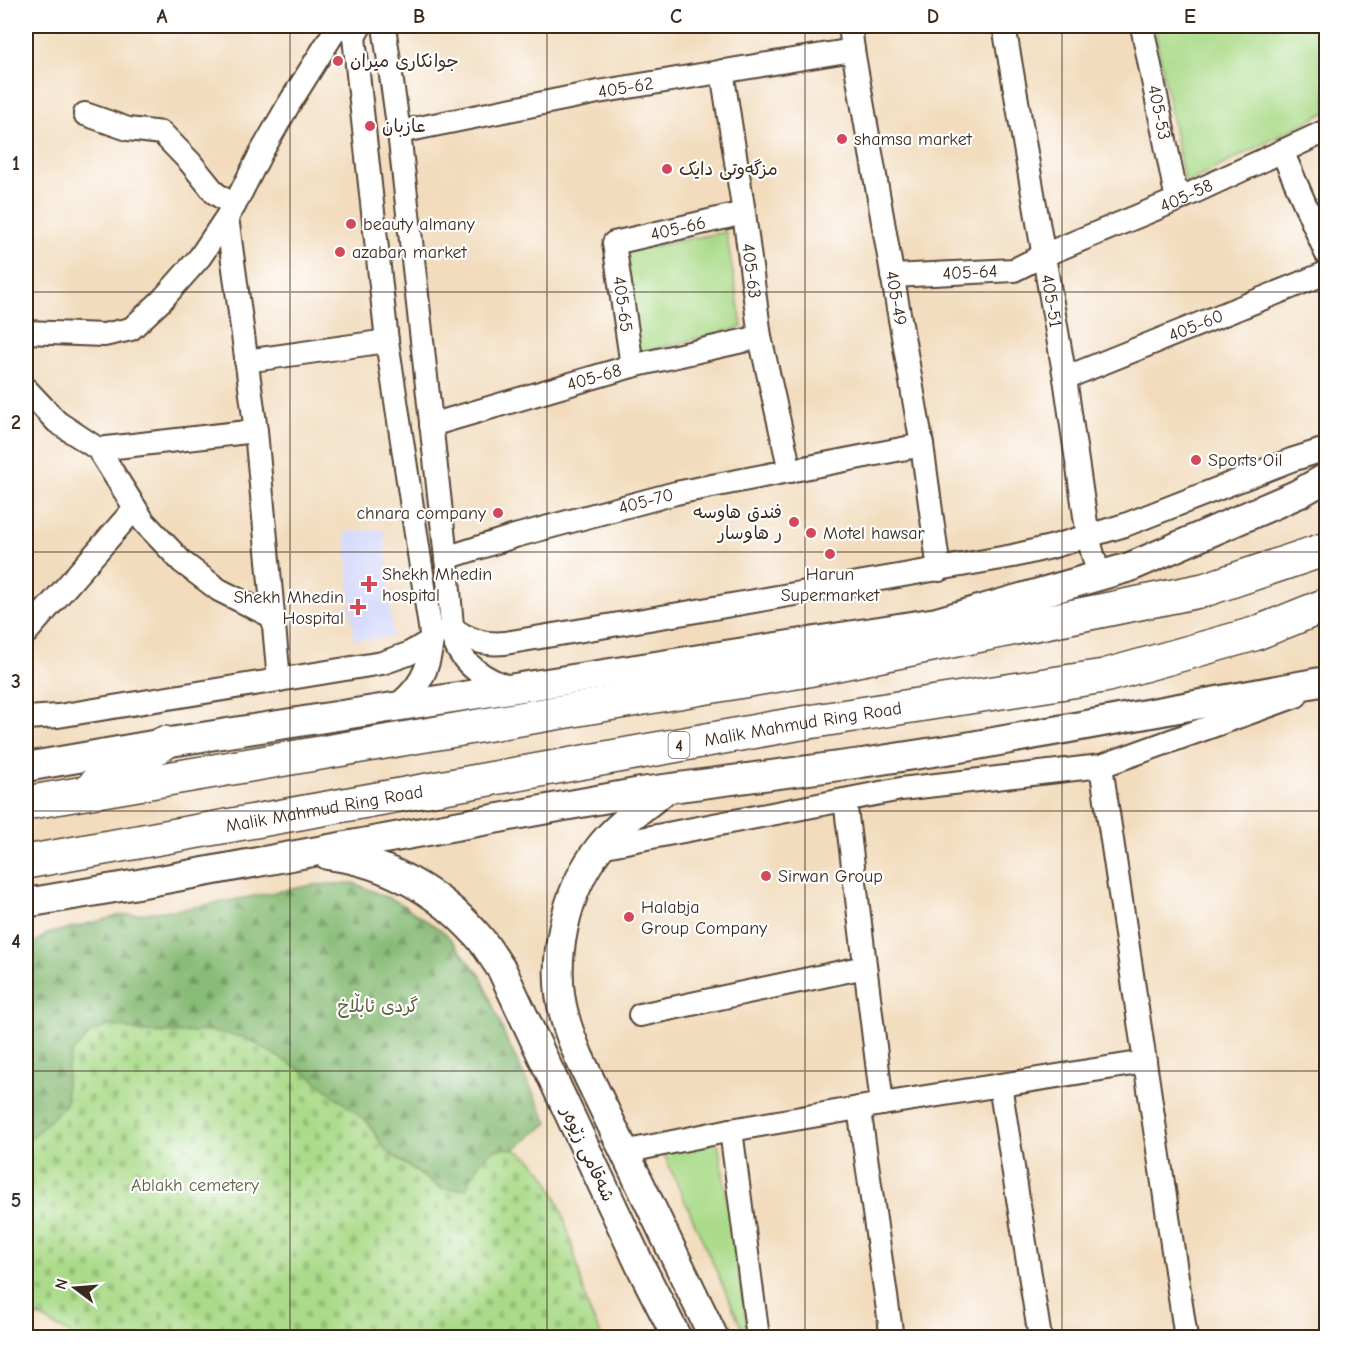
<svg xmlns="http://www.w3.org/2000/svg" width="1352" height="1363" font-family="'Comic Neue','Playpen Sans Arabic',sans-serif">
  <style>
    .built { fill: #d3d8f9 }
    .green { fill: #abdb8a; stroke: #738254; stroke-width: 1.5 }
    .forest { fill: url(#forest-firs); stroke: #62724a; stroke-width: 1.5 }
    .cemetery { fill: url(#cemetery-stones); stroke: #738254; stroke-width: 1.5 }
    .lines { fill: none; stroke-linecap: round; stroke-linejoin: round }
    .minor-casing { stroke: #564536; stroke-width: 26 }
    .major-casing { stroke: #564536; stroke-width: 32 }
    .highway-casing { stroke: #564536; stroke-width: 36 }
    .minor { stroke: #fff; stroke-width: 22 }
    .major { stroke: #fff; stroke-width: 28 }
    .highway { stroke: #fff; stroke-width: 33 }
    .grid { fill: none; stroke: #3b2a1e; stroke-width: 1.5; stroke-opacity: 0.55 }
    .poi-dot { fill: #d1495b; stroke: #fff; stroke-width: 2 }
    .labels { text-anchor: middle; stroke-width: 4.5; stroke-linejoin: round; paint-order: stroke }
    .shield { fill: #fff; stroke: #766a62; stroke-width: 1.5 }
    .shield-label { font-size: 16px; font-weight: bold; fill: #3b2a1e }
    .poi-label { font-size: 18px; fill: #3b2a1e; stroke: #fff; text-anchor: start }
    .street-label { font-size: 18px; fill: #3b2a1e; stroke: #fff }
    .park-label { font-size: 18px; fill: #5d5f3e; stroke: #fff }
    .neatline { fill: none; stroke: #3b2a1e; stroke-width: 2 }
    .grid-label { font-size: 20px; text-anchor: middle; font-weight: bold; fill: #3b2a1e }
  </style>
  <defs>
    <pattern id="forest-firs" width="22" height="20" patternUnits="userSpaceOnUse" patternTransform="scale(1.5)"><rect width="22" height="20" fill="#88bb76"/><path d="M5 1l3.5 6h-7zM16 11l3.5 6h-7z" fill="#709860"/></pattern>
    <pattern id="cemetery-stones" width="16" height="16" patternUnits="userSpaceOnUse" patternTransform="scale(1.5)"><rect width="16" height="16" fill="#abdb8a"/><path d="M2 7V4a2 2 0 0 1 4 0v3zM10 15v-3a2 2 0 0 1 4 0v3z" fill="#94bc77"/></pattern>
  </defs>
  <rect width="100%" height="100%" fill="#fff"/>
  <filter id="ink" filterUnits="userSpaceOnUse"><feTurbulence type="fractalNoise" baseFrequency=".0167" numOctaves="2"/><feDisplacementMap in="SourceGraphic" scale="12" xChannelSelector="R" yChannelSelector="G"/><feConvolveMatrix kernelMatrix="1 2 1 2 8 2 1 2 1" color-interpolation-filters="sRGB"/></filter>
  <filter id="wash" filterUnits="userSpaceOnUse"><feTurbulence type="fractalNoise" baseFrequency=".008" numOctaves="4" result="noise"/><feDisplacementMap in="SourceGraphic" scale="24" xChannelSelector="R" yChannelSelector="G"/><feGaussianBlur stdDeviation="1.35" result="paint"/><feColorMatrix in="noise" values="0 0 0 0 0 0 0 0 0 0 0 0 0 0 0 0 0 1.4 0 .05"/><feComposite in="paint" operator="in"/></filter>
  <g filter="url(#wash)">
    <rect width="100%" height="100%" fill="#f2dcbd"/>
    <path class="built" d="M384 529 390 603 407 604 390 605 393 637 354 640 351 609 333 610 351 605 345 532Z"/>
    <path class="green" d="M1154 26H1312L1326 31V112L1185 184Z
      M726 232 742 327 639 353 621 252Z
      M718 1143 749 1337H746L663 1152Z"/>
    <path class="forest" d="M353 883 398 902 445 933 481 976 508 1043 548 1123 513 1150 496 1149 466 1189H443L386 1151 368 1123 207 1031 178 1033 142 1032 66 1078V1105L26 1143V949L47 934 118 916 190 908 313 885Z"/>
    <path class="cemetery" d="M112 1025 142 1032 178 1033 211 1031 246 1038 306 1073 367 1122 386 1151 441 1189H466C476 1168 486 1142 514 1150 562 1165 574 1261 587 1304 590 1315 597 1326 602 1337L77 1338 26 1309V1143L66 1105V1077L71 1054 91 1033Z"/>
  </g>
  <g filter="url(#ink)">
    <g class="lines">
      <defs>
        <g id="minor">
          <path d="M360 26 354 37 387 341 432 640C429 671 419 689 395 707"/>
          <path d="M384 26 399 132 447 567 453 638C462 666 486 680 514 689"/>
          <path id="s1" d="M850 26 853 50 922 445 939 570"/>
          <path id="s2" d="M1004 26 1065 378 1088 537 1099 576"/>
          <path id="s3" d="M1142 26 1177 200"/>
          <path id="s4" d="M722 71 744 213 760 337 790 471"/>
          <path d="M85 114 128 129 162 133 190 162 215 193 234 206"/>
          <path id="s5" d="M399 132 598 92 853 50"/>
          <path d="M1282 151 1326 253"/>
          <path id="s6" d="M892 276 1014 270 1044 255 1177 200 1326 131"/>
          <path d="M26 332 104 335 131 329 161 301 200 257 234 206 262 151 289 104 338 26"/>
          <path d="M246 361 387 341"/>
          <path id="s7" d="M632 366 614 243 744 213"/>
          <path id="s8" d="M1065 378 1326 273"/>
          <path d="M26 389 57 422 98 449 144 522 182 562 219 590 273 617"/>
          <path id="s9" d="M431 425 632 366 760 337"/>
          <path d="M256 431 279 680"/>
          <path d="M98 449 256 431 227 217"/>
          <path id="s10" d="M446 558 515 536 676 493 922 445"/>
          <path d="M451 627C468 640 484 645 505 643L691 612 1013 556 1051 547 1125 525 1291 460 1326 449"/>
          <path d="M26 633 135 508"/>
          <path d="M26 718 58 716 382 663 408 654 432 640"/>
          <path d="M1101 766 1186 1338"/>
          <path d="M845 800 882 1104"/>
          <path d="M600 847 901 789 1101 766 1296 696"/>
          <path d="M640 1015 865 967"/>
          <path d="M1000 1085 1040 1338"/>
          <path d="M859 1108 892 1338"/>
          <path d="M731 1130 758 1338"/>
          <path d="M624 1152 731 1130 882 1104 1145 1062"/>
        </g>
        <path id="major" d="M26 767 164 743 937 622 1130 567 1298 494 1326 478
          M666 789C644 807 618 824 600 847 565 891 549 963 565 1018 568 1031 574 1044 579 1057L714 1338
          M328 855C387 862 439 892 478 936 487 946 494 959 502 970L640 1265 677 1338
          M26 903 138 884 641 792 862 763 966 747 1326 681"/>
        <g id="highway">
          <path d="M96 783 164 743"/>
          <path d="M26 803 802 671 1204 590 1326 549"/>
          <path id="s11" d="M26 862 796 724 1104 676 1254 634 1326 605"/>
        </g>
      </defs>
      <use href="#minor" class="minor-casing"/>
      <use href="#major" class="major-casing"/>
      <use href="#highway" class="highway-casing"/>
      <use href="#minor" class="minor"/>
      <use href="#major" class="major"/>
      <use href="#highway" class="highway"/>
    </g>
  </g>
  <path class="grid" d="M290 26V1338M547 26V1338M805 26V1338M1062 26V1338M26 292H1326M26 552H1326M26 811H1326M26 1071H1326"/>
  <g class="poi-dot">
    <circle cx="338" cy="61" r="6"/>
    <circle cx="370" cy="126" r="6"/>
    <circle cx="842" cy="139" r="6"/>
    <circle cx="667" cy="169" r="6"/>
    <circle cx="351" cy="224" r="6"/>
    <circle cx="340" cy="252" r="6"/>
    <circle cx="1196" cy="460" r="6"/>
    <circle cx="498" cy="513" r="6"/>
    <circle cx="794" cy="522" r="6"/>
    <circle cx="811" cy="533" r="6"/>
    <circle cx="830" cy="554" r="6"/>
    <path d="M366 575h6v6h6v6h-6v6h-6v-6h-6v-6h6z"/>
    <path d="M355 598h6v6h6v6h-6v6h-6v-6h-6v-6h6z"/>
    <circle cx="766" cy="876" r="6"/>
    <circle cx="629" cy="917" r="6"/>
  </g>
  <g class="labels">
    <rect class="shield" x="668.5" y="732" width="21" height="26" rx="4.5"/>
    <g class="shield-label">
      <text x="679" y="751">4</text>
    </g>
    <g class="poi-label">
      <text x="350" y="67">جوانكاری میران</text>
      <text x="382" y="132">عازبان</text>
      <text x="854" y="145">shamsa market</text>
      <text x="679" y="175">مزگەوتی دایک</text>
      <text x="363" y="230">beauty almany</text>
      <text x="352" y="258">azaban market</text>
      <text x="1208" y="466">Sports Oil</text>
      <text x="782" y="518" text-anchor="end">فندق هاوسه<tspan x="782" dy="21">ر هاوسار</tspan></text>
      <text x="486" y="519" text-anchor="end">chnara company</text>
      <text x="823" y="539">Motel hawsar</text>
      <text x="382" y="580">Shekh Mhedin<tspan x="382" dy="21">hospital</tspan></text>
      <text x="830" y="580" text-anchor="middle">Harun<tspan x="830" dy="21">Supermarket</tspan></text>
      <text x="344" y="603" text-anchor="end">Shekh Mhedin<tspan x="344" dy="21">Hospital</tspan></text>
      <text x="778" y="882">Sirwan Group</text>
      <text x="641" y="913">Halabja<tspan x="641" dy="21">Group Company</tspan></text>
    </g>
    <g class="street-label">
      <text dy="6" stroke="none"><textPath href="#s5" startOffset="231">405-62</textPath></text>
      <text dy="6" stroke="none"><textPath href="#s3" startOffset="88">405-53</textPath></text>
      <text dy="6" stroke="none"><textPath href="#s6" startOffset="310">405-58</textPath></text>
      <text dy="6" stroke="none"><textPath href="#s7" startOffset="190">405-66</textPath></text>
      <text dy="6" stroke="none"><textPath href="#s4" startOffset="202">405-63</textPath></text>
      <text dy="6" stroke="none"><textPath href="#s6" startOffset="78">405-64</textPath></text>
      <text dy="6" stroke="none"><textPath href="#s1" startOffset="276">405-49</textPath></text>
      <text dy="6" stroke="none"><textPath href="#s2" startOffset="279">405-51</textPath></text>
      <text transform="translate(623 304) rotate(82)" y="6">405-65</text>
      <text dy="6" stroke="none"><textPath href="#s8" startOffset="141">405-60</textPath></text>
      <text dy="6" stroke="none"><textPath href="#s9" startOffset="170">405-68</textPath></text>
      <text dy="6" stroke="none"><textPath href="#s10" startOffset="208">405-70</textPath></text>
      <text dy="6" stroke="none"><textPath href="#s11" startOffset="789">Malik Mahmud Ring Road</textPath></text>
      <text dy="6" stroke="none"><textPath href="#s11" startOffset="303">Malik Mahmud Ring Road</textPath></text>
      <text transform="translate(588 1154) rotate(65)" y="6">شەقامی زێوەر</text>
    </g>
    <g class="park-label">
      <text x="378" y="1012">گردی ئابڵاخ</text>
      <text x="195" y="1191">Ablakh cemetery</text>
    </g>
  </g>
  <rect width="1352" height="1363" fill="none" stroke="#fff" stroke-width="66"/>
  <g transform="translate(75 1288) rotate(286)" stroke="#ffffff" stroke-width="4.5" paint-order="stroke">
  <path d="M0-4.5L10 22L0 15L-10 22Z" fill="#3b2a1e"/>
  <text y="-9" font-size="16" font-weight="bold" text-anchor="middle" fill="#3b2a1e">N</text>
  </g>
  <rect x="33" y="33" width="1286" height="1297" class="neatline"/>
  <g class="grid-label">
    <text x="162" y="23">A</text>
    <text x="419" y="23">B</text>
    <text x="676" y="23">C</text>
    <text x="933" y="23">D</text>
    <text x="1190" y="23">E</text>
    <text x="16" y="170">1</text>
    <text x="16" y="429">2</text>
    <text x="16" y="688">3</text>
    <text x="16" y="948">4</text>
    <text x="16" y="1207">5</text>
  </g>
</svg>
